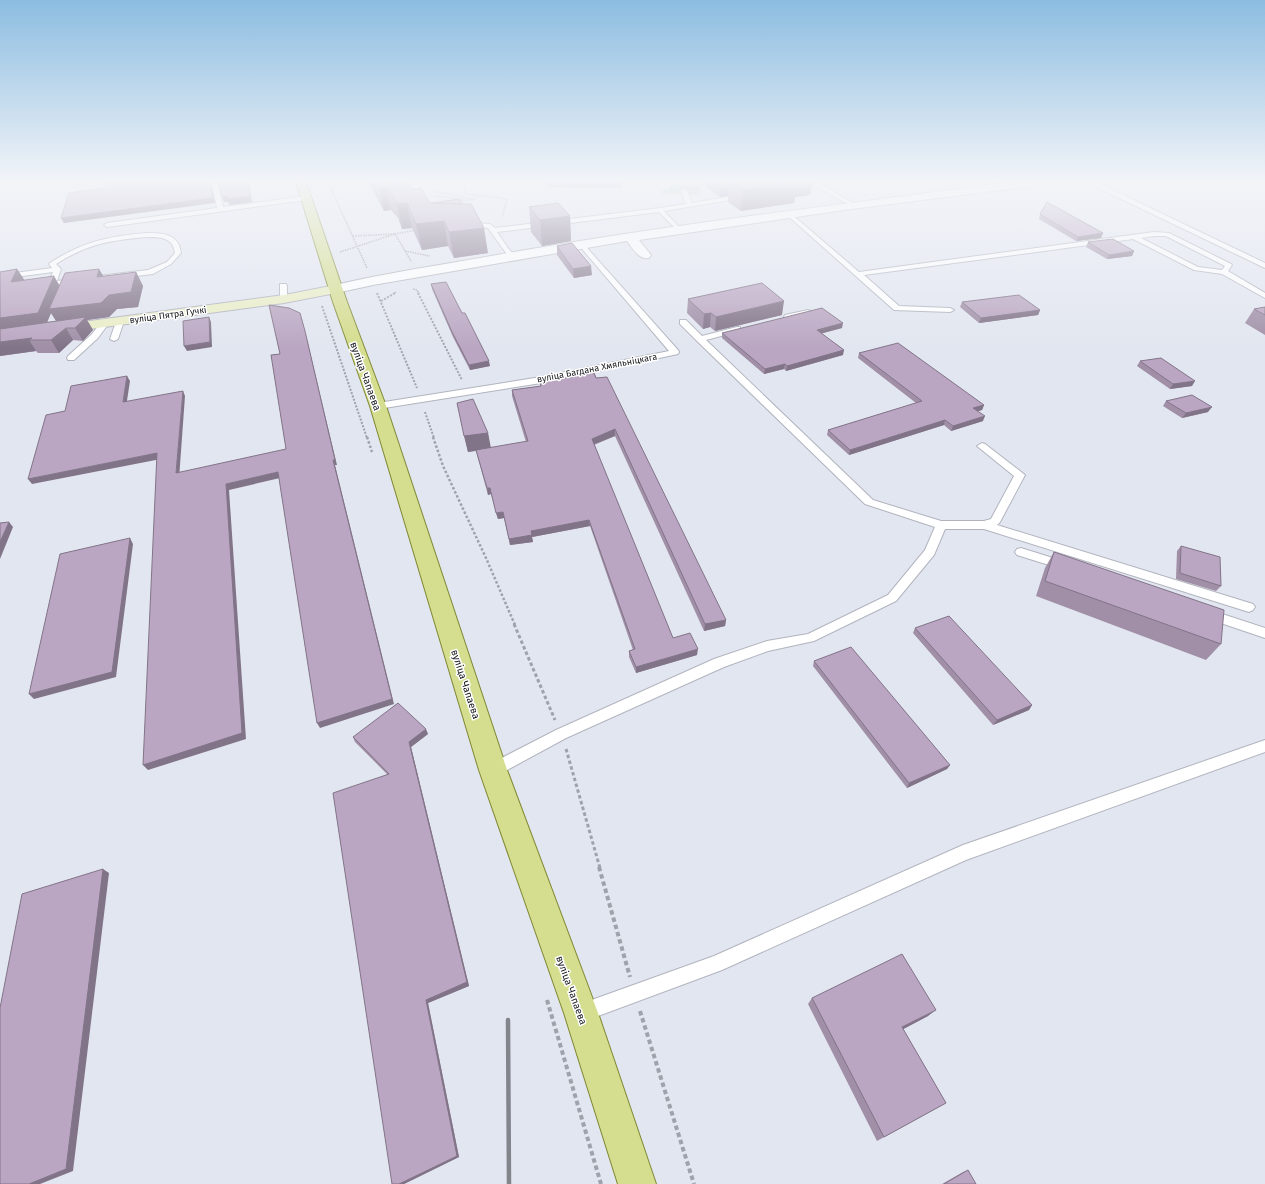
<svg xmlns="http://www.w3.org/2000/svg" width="1265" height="1184" font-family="'Fira Sans',sans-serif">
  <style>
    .green { fill: #a6c1ac }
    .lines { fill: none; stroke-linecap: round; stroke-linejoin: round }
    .lane-casing { stroke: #b1b4be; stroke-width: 2 }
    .street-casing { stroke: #b1b4be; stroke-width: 2 }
    .secondary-casing { stroke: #b1b4be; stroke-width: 2 }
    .primary-casing { stroke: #7f8833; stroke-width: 2 }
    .path-far4 { stroke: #9fa2aa; stroke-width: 1.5; stroke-dasharray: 1.5 1; stroke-linecap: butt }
    .path-far3 { stroke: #9fa2aa; stroke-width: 2; stroke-dasharray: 2 1.5; stroke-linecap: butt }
    .path-far2 { stroke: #9fa2aa; stroke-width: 2.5; stroke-dasharray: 2.5 2; stroke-linecap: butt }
    .path-far1 { stroke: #9fa2aa; stroke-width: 3; stroke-dasharray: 3.5 2.5; stroke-linecap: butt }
    .path { stroke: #9fa2aa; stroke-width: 4; stroke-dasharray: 4.5 3; stroke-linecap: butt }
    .lane { fill: #fff; fill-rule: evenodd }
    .street { fill: #fff; fill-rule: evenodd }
    .secondary { fill: #eaeec6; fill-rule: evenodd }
    .primary { fill: #d5dd8e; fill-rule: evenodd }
    .rail { stroke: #82858c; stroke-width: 4.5 }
    .wall { fill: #a08fa7; fill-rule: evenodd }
    .shaded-wall { fill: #827488 }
    .building { fill: #baa6c2; stroke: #827488 }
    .labels { text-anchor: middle; stroke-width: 3; stroke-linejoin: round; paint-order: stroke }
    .far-street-label { font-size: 9px; fill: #131418; stroke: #fff }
    .street-label { font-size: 10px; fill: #131418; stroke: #fff }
  </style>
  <rect width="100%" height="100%" fill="#e2e6f0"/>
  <path class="green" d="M671 184 700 186V195L662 194 663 189H669Z"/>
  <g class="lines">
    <defs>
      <path id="lane" d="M212 182H218L223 207 306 196 309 198 306 200 107 227 104 225 107 223 217 208Z
        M410 182H416L427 202 426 203H422Z
        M809 182H817L856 205 851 206Z
        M1086 182 1100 184 1265 263V268Z
        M684 189 687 191 692 203 743 194 746 196 743 198 664 211 682 230 679 232 659 212 497 232 510 251 518 257 515 259 506 253 488 228 467 227 464 225 467 223 490 224 495 228 660 208 686 204 681 191Z
        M789 212 859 272 1154 232 1169 233 1231 264 1232 265 1228 271 1265 293V298L1222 274 1194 270 1133 239 864 275 899 306 950 308 954 310 950 312 894 310 787 215 786 214ZM1154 236H1166L1225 266 1222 270 1198 267 1141 238Z
        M147 233C163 233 179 234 181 253L171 264 153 274 52 286 48 284 53 272 0 279V275L52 268 49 264 50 263C82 242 109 236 147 233ZM147 237C160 237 173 237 175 253L167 262 148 270 57 281 61 269 56 264C87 244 111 240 147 237Z
        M584 242 586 243 588 249 678 350 679 352 678 354 541 383 378 409 375 408 373 406 378 403 541 377 669 351 583 250 581 244Z
        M280 284H286L287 286V301H281L280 299Z
        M808 310 812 312 811 314 788 319 784 317 785 315Z
        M117 319H120L124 321 118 339 114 341 110 339Z
        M680 320H686L702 336 737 327H740V331L706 340 873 500 941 521H984L991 519 1014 476 977 446 982 443 985 444 1025 475 1000 522 997 525 1253 604 1255 607 1253 610 1249 612 984 529H945L934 555 896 601 814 641 768 651 724 667 566 738 498 775 493 777 488 775 486 770 488 765 556 730 714 659 767 641 808 634 888 595 925 550 935 527 865 504 697 341 680 324Z
        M102 321H108L109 323 98 338 74 360H68L67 358 68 356 92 334Z
        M1021 548 1069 563 1071 566 1069 569 1065 570 1017 555 1015 552 1017 549Z
        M1207 609 1265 628V638L1203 617 1201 614 1203 611Z
        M1265 740V752L966 860 722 970 582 1022 575 1020 573 1013 575 1006 714 956 963 845Z"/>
      <path id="street" d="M1013 182H1045L1040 185 844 210 639 240 651 255 649 258C639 260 633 249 627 241L373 285 336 293 331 292 329 289 331 286C389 272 449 264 508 253 676 224 844 204 1013 182Z"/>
      <path id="secondary" d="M336 285 341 286 343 289 341 292 284 303 0 341V333L284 295Z"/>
      <path id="primary" d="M296 182H306L347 302 386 406 507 770 598 1013 656 1184H618L564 1013 479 770 370 406 333 302Z"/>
    </defs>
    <use href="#lane" class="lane-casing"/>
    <use href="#street" class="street-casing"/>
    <use href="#secondary" class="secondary-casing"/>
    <use href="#primary" class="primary-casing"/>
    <path class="path-far4" d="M328 182 367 268
      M467 182 464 188 465 194 496 197 507 200 502 217
      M433 191 474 199
      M434 196 465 199
      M458 202 474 199 479 195
      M353 236 395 234 411 261
      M405 251 430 256
      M340 252 395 234 416 230
      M413 289 417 290 419 294
      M393 294 396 292"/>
    <path class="path-far3" d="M377 293 417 388
      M418 293 462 380
      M381 301 395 293
      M322 306 367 438
      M425 412 434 438"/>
    <path class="path-far2" d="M367 437 372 452
      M433 437 443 466 486 558 515 625"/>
    <path class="path-far1" d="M514 624 555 720
      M566 749 600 868"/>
    <path class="path" d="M599 867 630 977
      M547 1000 601 1184
      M640 1011 694 1184"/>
    <use href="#lane" class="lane"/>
    <use href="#street" class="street"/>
    <use href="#secondary" class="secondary"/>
    <use href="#primary" class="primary"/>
    <path class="rail" d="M508 1020 509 1184"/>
  </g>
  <path class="wall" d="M368 182H396L412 189 430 203 488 253 454 258 448 246 422 250 412 228 402 229 398 218 391 210 384 211Z
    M547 182H621V188L547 187Z
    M699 182H812L810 195 795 197 794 203 741 211 728 202V196L720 197Z
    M529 207 570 216 571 241 542 246 531 232Z
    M1040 214 1103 233 1101 238 1076 241 1039 219Z
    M1088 242 1134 251 1132 256 1107 259 1086 247Z
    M557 246 592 275 574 278 557 255Z
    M17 269 24 280 59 286 103 277 136 272 143 286 138 307 117 309 109 317 87 320 93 330 83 341 73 340 59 353H38L36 351 0 356ZM51 313 56 321 47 322Z
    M431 284 490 366 470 370 453 337 432 289Z
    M688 299 782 315 715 331 710 327 703 329 687 313Z
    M962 302 1040 310 1038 315 979 323 960 307Z
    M1265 307V335L1245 323 1254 309Z
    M842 328 822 333 843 355 786 371 784 369 764 374 722 338V333Z
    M859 353 984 405 982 410 978 411 983 421 951 431 944 425 849 455 827 435 828 430 916 403 858 358Z
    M1140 361 1192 386 1170 389 1137 366Z
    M594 373 726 620 725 626 704 631 615 436 594 445 673 638 697 655 636 673 629 657V651L633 650 590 526 532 537 533 542 510 545 504 518 498 519 491 494 488 495 476 451 468 452 457 403 488 433 490 448 526 442 512 396V390L541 386 540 382Z
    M1166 401 1208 412 1182 418 1163 406Z
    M1181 546 1221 586 1216 591 1176 579 1177 551Z
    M1054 552 1221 644 1206 660 1036 596 1045 568Z
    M915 628 1032 705 1029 710 993 725 913 633Z
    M814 661 950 765 947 769 907 788 813 666Z
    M428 734 411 747 469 986 428 1003 459 1157 404 1184 387 774 355 742 353 737Z
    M812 998 928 1016 903 1029 946 1103 877 1141 808 1004Z
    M968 1170 976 1184H942L963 1172Z"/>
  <path class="shaded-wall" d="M210 182H211L215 203 64 223 61 218Z
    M248 182H249L252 202 230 205 228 202H224L222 197Z
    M721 182H730L728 196 720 197Z
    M789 182H812L810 195 795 197 794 203 741 211 743 190Z
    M386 186 391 210 384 211 379 187Z
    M407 203 412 228 402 229 397 204Z
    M570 216 571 241 542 246 540 220Z
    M444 221 448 246 422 250 416 224Z
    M484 228 488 253 454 258 449 232Z
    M1103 233 1101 238 1076 241 1078 237Z
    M1134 251 1132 256 1107 259 1109 255Z
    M591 266 592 275 574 278 573 269Z
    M17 269 25 281 11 282Z
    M99 269 107 282 97 277Z
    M136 272 143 286 138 307 117 309 109 317 87 320 93 330 83 341 75 328 58 324 51 313 46 325 0 331V318L54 276 61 288Z
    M784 301 782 315 715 331 716 317Z
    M1040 310 1038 315 979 323 981 318Z
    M300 313 306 336 337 465H335L394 704 320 728 317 723Z
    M711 313 710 327 703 329 704 314Z
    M209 317 211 322 212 347 187 351 184 346Z
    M843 323 842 328 816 335 817 330Z
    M66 328 73 340 59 353 51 340Z
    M32 338 29 340 36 351 0 356V342Z
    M844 350 843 355 786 371 787 366Z
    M489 361 490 366 470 370 469 365Z
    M785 364 784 369 764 374 765 369Z
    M127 376 130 381 126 407 123 402Z
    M1195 381 1192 386 1170 389 1173 384Z
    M183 391 185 396 179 479 176 473Z
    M984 405 982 410 971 413 973 408Z
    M1212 407 1208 412 1182 418 1186 413Z
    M985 416 983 421 951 431 953 426Z
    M945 420 944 425 849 455 850 450Z
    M615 429V436L592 445V439Z
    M488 433 491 448 468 452 464 436Z
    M157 453 161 459 32 484 28 479Z
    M278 472 280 478 229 490 246 739 148 770 143 765 226 484Z
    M487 488H490L491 494 488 495Z
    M503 512 504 518 498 519 496 513Z
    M589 520 590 526 532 537 533 542 510 545 509 539 531 531Z
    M9 522 13 527 0 559V542Z
    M130 538 133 544 116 677 34 699 29 694Z
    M726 620 725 626 704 631 705 624Z
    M698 649 697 655 636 673V667Z
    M1032 705 1029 710 993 725 997 720Z
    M426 729 428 734 411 747 469 986 428 1003 459 1157 404 1184H399L426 1000 409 742Z
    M950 765 947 769 907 788 909 783Z
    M103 869 109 873 73 1171 40 1184H29Z
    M936 1010 928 1016 896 1033 902 1027Z"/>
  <path class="building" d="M106 182H210L212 198 61 218 69 193 107 188Z
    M218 182H248L250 196 228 199 227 196 222 197Z
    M376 182H396L397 183 407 182 412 189 421 188 430 203 471 204 484 228 449 232 444 221 416 224 407 203 397 204 392 194 386 186 379 187Z
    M732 182H790L743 190Z
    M459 199 462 204 432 203Z
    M1047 202 1103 233 1078 237 1040 214Z
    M558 203 570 216 540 220 529 207Z
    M1113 239 1134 251 1109 255 1088 242Z
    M572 243 591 266 573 269 557 246Z
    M17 269 11 282 54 276 38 313 0 318V272Z
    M99 269 97 277 136 272 131 292 109 295 101 303 49 309 65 273Z
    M446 282 462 313H465L489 361 469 365 452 332 431 284Z
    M762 283 784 301 716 317 711 313 704 314 688 299Z
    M1019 295 1040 310 981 318 962 302Z
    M269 305 289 308 300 313 305 331 335 460H333L392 699 317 723 278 472 226 484 242 733 143 765 157 453 28 479 46 415 65 411 71 386 127 376 123 402 183 391 176 473 286 449 271 355 280 354Z
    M1265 307V315L1254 309Z
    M822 308 843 323 817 330 844 350 787 366 785 364 765 369 722 333Z
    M86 317 75 328H66L51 340H29L32 338 0 342V329Z
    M209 317 210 342 184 346 183 321Z
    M898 343 984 405 973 408 985 416 953 426 945 420 850 450 828 430 922 401 859 353Z
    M1161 358 1195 381 1173 384 1140 361Z
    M594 373 596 378 607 377 726 620 705 624 615 429 592 439 673 638 690 633 698 649 636 667 629 651 635 649 589 520 531 531 532 535 509 539 503 512 496 513 490 488H487L476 450 528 441 512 390 541 386 540 382Z
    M1192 395 1212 407 1186 413 1166 401Z
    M473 399 488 433 464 436 457 403Z
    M9 522 0 542V523Z
    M130 538 112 672 29 694 60 554Z
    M1181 546 1220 557 1221 586 1180 573Z
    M1054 552 1224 610 1221 644 1045 581Z
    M949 616 1032 705 997 720 915 628Z
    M851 647 950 765 909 783 814 661Z
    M398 703 426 729 409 742 467 982 426 1000 457 1156 399 1184H392L333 793 389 774 353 737Z
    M103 869 66 1169 29 1184H0V1008L22 894Z
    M902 954 936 1010 902 1027 946 1103 884 1137 812 998Z
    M968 1170 976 1184H944Z"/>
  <linearGradient id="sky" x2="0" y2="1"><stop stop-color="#8cbde1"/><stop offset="0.52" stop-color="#f2f4f8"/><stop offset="1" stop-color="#f2f4f8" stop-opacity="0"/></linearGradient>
  <rect width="1265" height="348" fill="url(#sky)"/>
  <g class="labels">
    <g class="far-street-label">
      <text transform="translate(168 315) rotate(-8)" y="3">вуліца Пятра Гучкі</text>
      <text transform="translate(597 368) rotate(-11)" y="3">вуліца Багдана Хмяльніцкага</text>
    </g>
    <g class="street-label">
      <text transform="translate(366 376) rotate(70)" y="4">вуліца Чапаева</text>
      <text transform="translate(466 684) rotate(72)" y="4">вуліца Чапаева</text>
      <text transform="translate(572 990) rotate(70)" y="4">вуліца Чапаева</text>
    </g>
  </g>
</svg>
